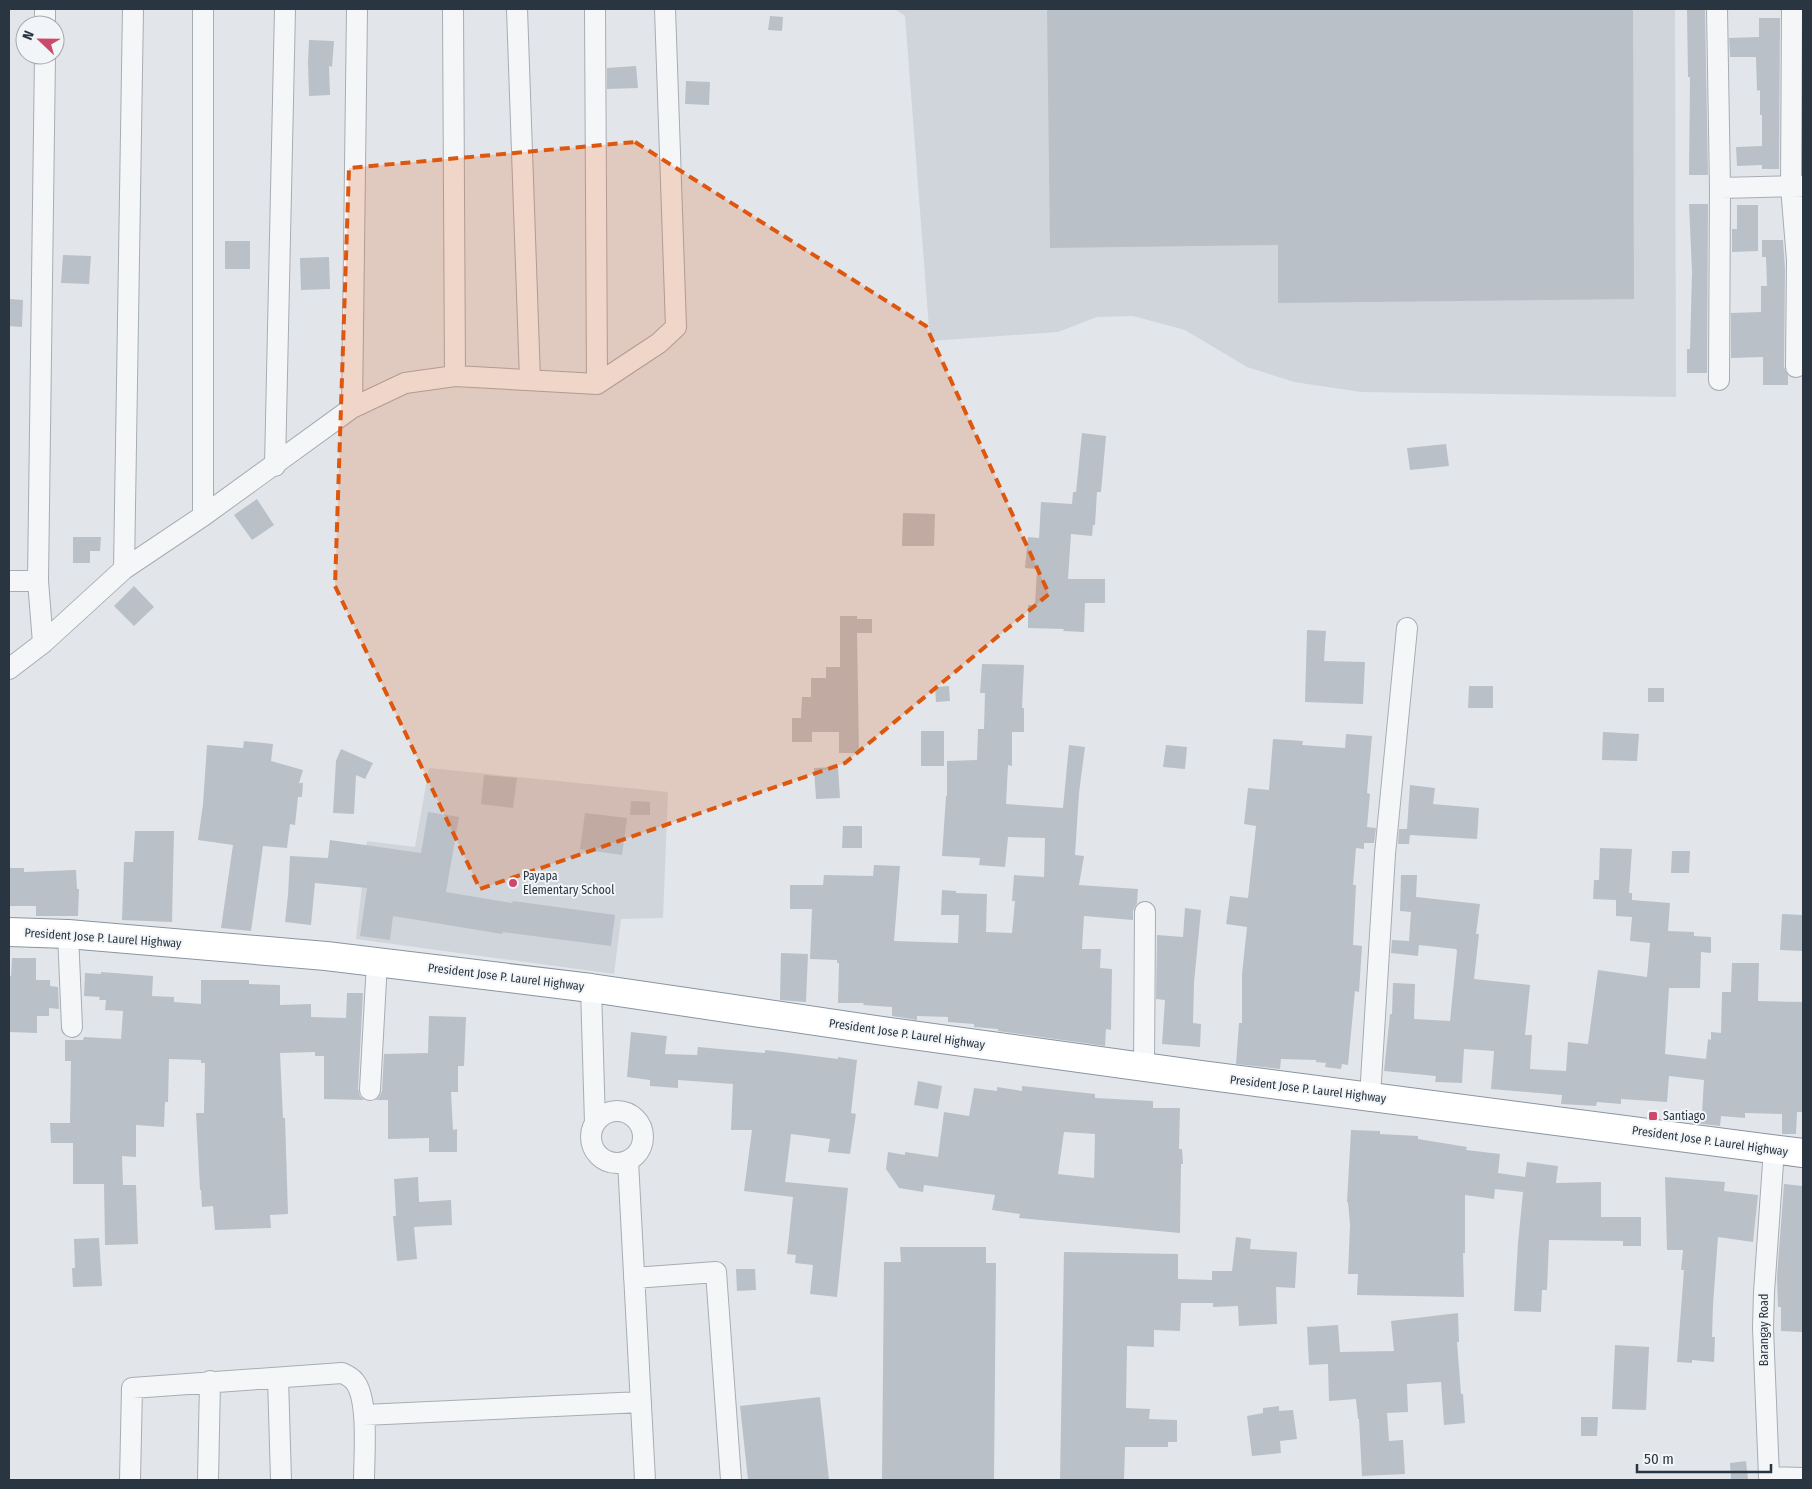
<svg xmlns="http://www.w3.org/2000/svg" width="1812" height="1489" font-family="'Fira Sans Condensed',sans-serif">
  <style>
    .built { fill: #d0d5dc }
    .building { fill: #b9c0c7; fill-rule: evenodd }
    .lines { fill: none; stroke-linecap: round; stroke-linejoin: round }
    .minor-casing { stroke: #a7adb4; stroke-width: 22 }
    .trunk-casing { stroke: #8995a1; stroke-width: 30 }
    .minor { stroke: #f5f6f8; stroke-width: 20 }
    .trunk { stroke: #fff; stroke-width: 28 }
    .marked { fill: #de570f; fill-opacity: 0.2; stroke: #de570f; stroke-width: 4; stroke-dasharray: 10 6; stroke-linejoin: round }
    .poi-dot { fill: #cd496c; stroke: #f2f5f7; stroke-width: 2 }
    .labels { text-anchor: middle; stroke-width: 4; stroke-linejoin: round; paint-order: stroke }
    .poi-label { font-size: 12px; fill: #2a3542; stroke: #f2f5f7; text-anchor: start }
    .street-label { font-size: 12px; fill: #2a3542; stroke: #f2f5f7 }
  </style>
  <rect width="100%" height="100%" fill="#e2e6ea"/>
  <path class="built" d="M895 9H1675L1676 397 1361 392 1294 382 1247 367 1185 330 1133 316 1097 317 1058 332 930 341 905 16Z
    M429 768 668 792 663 918 621 919 614 974 356 939 367 841 415 847Z"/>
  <path class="building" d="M1047 9H1633L1634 299 1278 303V245L1050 248Z
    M1687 10H1705L1708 175H1689L1690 77H1688Z
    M770 16 783 17 782 31 768 30Z
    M1759 18H1780L1779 169H1762V165L1737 166 1736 147 1762 146V115H1760V90L1757 91 1756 57H1730L1729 38 1759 37Z
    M309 40 334 41 332 67 329 66 330 95 309 96 308 62Z
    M636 66 638 88 607 89V68Z
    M686 81 710 82 709 105 685 104Z
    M1689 204H1708L1707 373H1687V349H1690L1692 272Z
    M1737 205H1758V251L1732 252V229H1737Z
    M1762 240H1783L1785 269 1784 367 1788 375V385H1763V357L1731 358V313L1761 312V286H1767L1766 257H1762Z
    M225 241H250V269H225Z
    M63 255 91 256 89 284 61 283Z
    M329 257 330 289 301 290 300 258Z
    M9 299 23 300 22 327 9 326Z
    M1082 433 1106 436 1101 492H1097L1095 525H1093L1092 536 1071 534 1068 579H1105V603H1085L1084 632 1063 631 1064 629 1028 628V605H1035L1037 569 1025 568 1028 537 1039 538 1041 502 1072 504 1073 492H1076Z
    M1446 444 1449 466 1410 470 1407 448Z
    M257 499 274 525 252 540 234 515Z
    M903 513 935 514 934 546H902Z
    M73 537H101L100 551H90V563H73Z
    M134 586 154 607 134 626 114 606Z
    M840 616H857V619H872V633H857L859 753H839V732H812V742H792V718H801L802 697H811V678H826V667H840Z
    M1307 630 1326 631 1324 661 1365 662 1363 704 1305 702Z
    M982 664 1024 665 1022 708H1024V732H1012V766L1008 765 1006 804 1063 808 1069 745 1085 747 1079 793 1075 855 1084 856 1079 885 1138 889 1137 903 1133 911V920L1084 916 1082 949H1101L1100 968 1112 969 1111 1030 1106 1029 1105 1046 998 1031V1029L974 1027V1024L948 1022V1017L917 1016V1020L892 1016V1007L863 1005 864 1003H838L839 963H837V960L810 959 812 909H790V885H823L824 875 873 876 874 865 900 866 894 941 958 943 959 915H941L942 890 956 891V893L987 894 986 932 1012 933 1015 901H1012L1014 875 1044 877 1045 838 1008 837 1005 867 979 865 980 858 942 856 946 796H947V761L977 760 978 729H984L985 693H980Z
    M949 686 950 701 936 702 935 687Z
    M1469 686H1493V708H1468Z
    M1648 688H1664V702H1648Z
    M921 731H944V766H921Z
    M1603 732 1639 734 1637 761 1602 760Z
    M1346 734 1372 736 1367 793 1370 794 1367 827 1376 828 1374 843H1364V849L1356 848 1353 885H1356L1353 945 1362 946 1359 992 1355 991 1348 1065 1342 1064 1341 1069 1325 1067 1326 1063 1316 1062V1060L1281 1059 1280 1069 1236 1064 1239 1023H1242V974L1247 927 1226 924 1230 896 1248 898 1256 826 1244 824 1248 788 1269 790 1273 739 1303 741 1302 745 1345 748Z
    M244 741 273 744 271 761 303 770 299 783H303L302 797H298L295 825 290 824 287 848 263 846 251 931 221 928 233 845 198 840 203 804 207 745 243 748Z
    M1166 745 1187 747 1185 769 1163 767Z
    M341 749 373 763 365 779 356 775 354 814 333 813 336 761Z
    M838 767 840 798 816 799 814 768Z
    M484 775 517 778 513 808 481 804Z
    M1410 785 1435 788 1433 804 1479 808 1477 839 1410 835 1409 844H1398L1399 829H1407Z
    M631 801 650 802V815H630Z
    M428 812 459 817 446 892 512 903 513 901 615 915 611 946 503 932 502 934 393 916 390 940 360 936 367 888 315 883 311 925 285 922 288 895 290 856 328 858 330 840 421 853Z
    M585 813 627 818 622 855 580 849Z
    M843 826H862V848H842Z
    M135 831H174L172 922 122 920 124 862H133Z
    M1600 848 1632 849 1629 893H1632V900L1670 903 1668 931 1694 932V936L1711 937V953L1701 952 1700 988H1669L1665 1054 1706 1059 1708 1039 1711 1040V1032L1721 1033 1722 992H1731L1732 963H1759L1758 1001 1803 1002V1112H1797L1796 1134H1782V1114L1745 1113V1118L1721 1116 1720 1126 1693 1123 1694 1112 1702 1113 1704 1080 1669 1076 1667 1102 1621 1099V1104L1597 1102 1596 1106 1561 1104 1562 1095 1491 1089 1494 1051 1464 1049 1462 1083 1435 1082 1436 1076 1384 1071 1390 1014H1392L1393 983 1415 984 1414 1019 1450 1021 1457 951 1456 949 1419 945 1418 956 1391 953 1392 940 1409 941 1411 912 1400 911 1401 875H1417L1416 897 1480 904 1476 934H1479L1474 979 1530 985 1525 1035H1532L1530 1069 1566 1071 1568 1042 1588 1044 1598 970 1647 977 1650 943 1630 941 1632 917 1616 916V900L1593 899 1594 880H1599Z
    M1672 851H1690L1689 873H1671Z
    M9 868H24V872L76 870 77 889H79L78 916H36V906H9Z
    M1185 908 1201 910 1194 983 1193 1023 1201 1024 1200 1047 1162 1044 1165 1000 1156 999 1157 935 1183 937Z
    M1782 914 1803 915V951L1780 950Z
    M781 953 808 954 806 1002 780 1000Z
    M12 958H36V980H50V986L58 987 59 1009 49 1008V1016H37V1033L9 1032V976H11Z
    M101 972 153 976 152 996 174 997V1002L201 1004V980H249V984L280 985V1005L311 1004V1017L346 1018 347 993H363L358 1089 360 1096 364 1100 324 1099V1056H315V1052L280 1053 283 1118H285L288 1214 270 1215 271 1228 215 1230 213 1206 202 1207 201 1190H200L196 1113H204L205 1063H201V1060L169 1059 168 1102H165L164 1127 136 1125V1157L122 1156 123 1185H136L138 1244 105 1245 104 1184H73V1143H51L50 1123H70L71 1061H65V1040H83L84 1037 121 1039 123 1011 105 1010 106 1000H99L100 997 84 996 85 973 101 974Z
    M429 1016 466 1017 464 1066H458V1092H451L453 1130 457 1129V1152H429V1138L388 1139V1100H376L380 1096 382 1091 384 1054 428 1053Z
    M631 1032 667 1036 665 1054 697 1055 698 1047 765 1053V1050L783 1052 838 1059V1057L857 1060 851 1113 856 1114 850 1154 828 1152 830 1139 791 1134 785 1182 848 1188 837 1297 810 1294 813 1265 795 1263 796 1255 787 1254 793 1197 744 1191 752 1130H731L733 1084 678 1080V1088L650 1086V1080L627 1077Z
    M918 1081 942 1086 938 1109 914 1105Z
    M1022 1086 1095 1094V1098L1153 1101V1108H1180L1179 1149H1182L1183 1164H1181L1180 1233 1019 1218 1020 1214 992 1210 995 1195 924 1185 923 1192 899 1188 886 1169 888 1152 905 1155V1152L938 1157 944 1112 969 1116 974 1088 997 1091V1087L1022 1091ZM1064 1132 1095 1134 1094 1178 1058 1174Z
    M1351 1130 1380 1131V1134L1418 1136V1139L1467 1147 1466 1150 1500 1154 1498 1173 1525 1177 1527 1162 1558 1166 1556 1183 1601 1182V1217H1641V1246H1623V1241L1549 1240 1547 1290H1542L1541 1312 1514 1311 1518 1243 1523 1192 1495 1189 1494 1199 1465 1195V1253H1463L1464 1297 1357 1295 1358 1274H1348L1350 1225 1348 1202H1347Z
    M418 1177 419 1202 451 1200 452 1225 414 1227 417 1259 397 1261 393 1216H396L394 1179Z
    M1665 1177 1725 1182 1724 1191 1758 1195 1753 1242 1718 1237 1713 1305 1712 1337H1715L1714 1362 1692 1360V1363L1677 1362 1684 1270H1681L1683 1250H1667Z
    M1784 1184 1803 1186V1332L1781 1331V1307H1778L1777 1277Z
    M1236 1237 1251 1239 1250 1249 1297 1252 1295 1288 1276 1287 1277 1324 1239 1326 1238 1306 1213 1307V1303H1181L1180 1331 1154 1330V1347L1127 1346 1126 1408 1150 1409 1149 1419 1177 1420V1442H1168V1447H1125L1124 1480H1060L1064 1252 1178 1254V1279L1212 1280V1271H1232Z
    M99 1238 102 1286 73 1287 72 1268H75L74 1239Z
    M900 1247H986V1263H996L994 1480H882L884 1262H901Z
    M736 1269H755L756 1290 737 1291Z
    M1458 1313 1459 1342H1457L1461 1394H1463L1465 1423 1444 1425 1441 1382 1407 1384 1408 1412 1387 1413 1389 1441 1403 1440 1405 1474 1362 1476 1359 1419H1358L1356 1399 1329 1401 1328 1364 1309 1365 1307 1327 1338 1325 1340 1352 1394 1351 1391 1321Z
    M1615 1345 1649 1347 1646 1410 1612 1409Z
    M820 1397 829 1480H748L740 1406Z
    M1279 1406V1411L1293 1410 1297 1439 1280 1441 1281 1453 1252 1456 1247 1416 1263 1413V1408Z
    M1581 1417H1598L1597 1436H1581Z
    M1746 1461 1748 1479 1731 1480 1730 1463Z"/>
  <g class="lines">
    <defs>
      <path id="minor" d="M203 9V516
        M453 9 455 376
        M517 9 530 380
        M595 9 597 384
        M1717 9 1720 188 1719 380
        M1792 9 1791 187 1797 260 1796 367
        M45 25V9
        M1720 188 1803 186
        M352 408 357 9
        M275 466 285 9
        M124 569 133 9
        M9 581H38
        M43 643 38 581 45 55
        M9 669 43 643 124 569 203 516 352 408 405 383 455 376 597 384 659 343 676 327 665 9
        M68 934 72 1027
        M591 988 595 1123
        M1144 1067 1145 912
        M370 1090 377 962
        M1370 1097 1385 854 1407 628
        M591 1137a26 26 0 1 1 52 0a26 26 0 1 1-52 0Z
        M1774 1149 1764 1292 1763 1328 1769 1477 1803 1478
        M628 1161 645 1480
        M634 1278 716 1272 731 1480
        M278 1378 281 1480
        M364 1415 641 1402
        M130 1480 132 1388 342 1373C347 1375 352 1378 355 1382 369 1400 364 1457 364 1480
        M208 1480 210 1381"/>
      <path id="trunk" d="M9 932 68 934 326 956 591 988 883 1031 1202 1075 1803 1153"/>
    </defs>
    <use href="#minor" class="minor-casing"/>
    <use href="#trunk" class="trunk-casing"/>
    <use href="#minor" class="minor"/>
    <use href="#trunk" class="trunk"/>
  </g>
  <path class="marked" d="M635 142 926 326 1049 594 845 763 480 889 335 586 349 168Z"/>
  <g class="poi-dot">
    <circle cx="513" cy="883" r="5"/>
    <rect x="1648" y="1111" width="10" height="10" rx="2.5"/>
  </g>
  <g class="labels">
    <g class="poi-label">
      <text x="523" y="880">Payapa<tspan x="523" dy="14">Elementary School</tspan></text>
      <text x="1663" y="1120">Santiago</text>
    </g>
    <g class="street-label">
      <text transform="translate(103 938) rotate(4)" y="4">President Jose P. Laurel Highway</text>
      <text transform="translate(506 977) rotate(7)" y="4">President Jose P. Laurel Highway</text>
      <text transform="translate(907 1034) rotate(8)" y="4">President Jose P. Laurel Highway</text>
      <text transform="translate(1308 1089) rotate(7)" y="4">President Jose P. Laurel Highway</text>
      <text transform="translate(1710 1141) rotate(8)" y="4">President Jose P. Laurel Highway</text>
      <text transform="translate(1764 1330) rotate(-90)" y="4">Barangay Road</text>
    </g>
  </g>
  <rect width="1812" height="1489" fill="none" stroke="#2a3542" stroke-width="20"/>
  <g transform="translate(40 40) rotate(292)"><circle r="24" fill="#f2f5f7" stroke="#a2a8af"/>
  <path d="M0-4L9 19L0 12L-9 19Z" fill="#cd496c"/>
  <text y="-8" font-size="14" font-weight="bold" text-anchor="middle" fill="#2a3542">N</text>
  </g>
  <path d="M1637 1464v8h134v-8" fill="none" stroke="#2a3542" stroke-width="2.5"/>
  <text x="1644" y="1464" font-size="15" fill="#2a3542" stroke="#f2f5f7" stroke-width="4" paint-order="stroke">50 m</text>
</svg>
